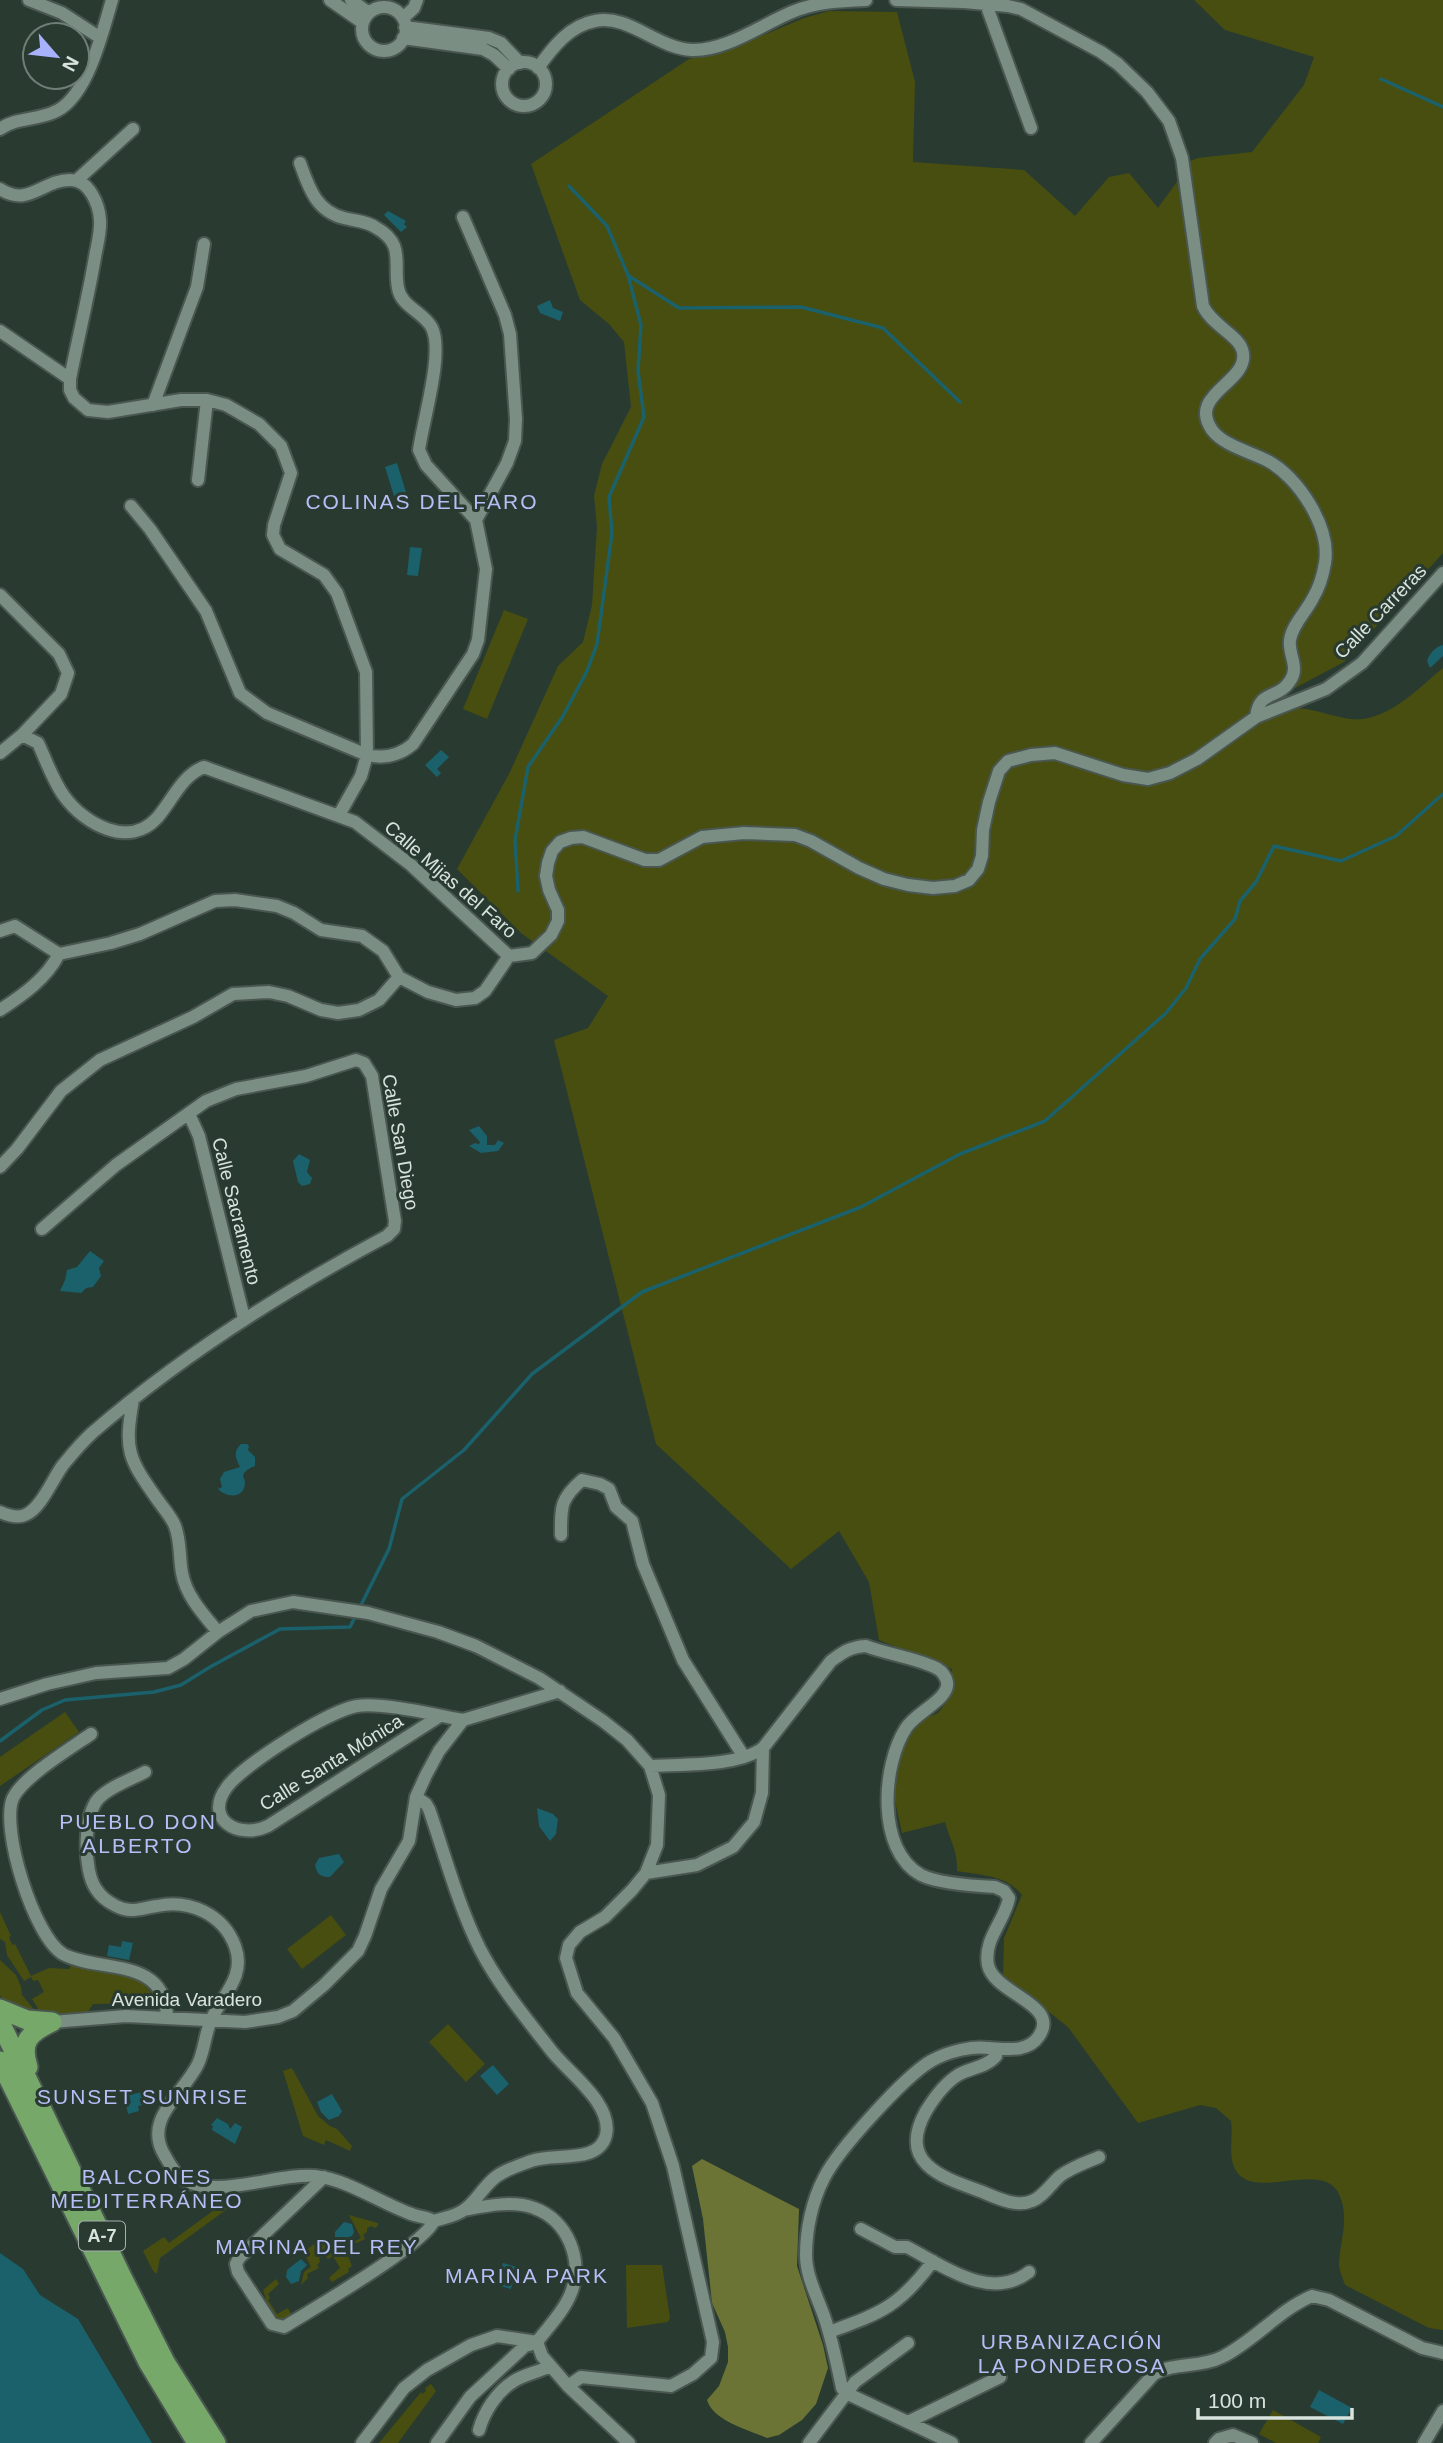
<svg xmlns="http://www.w3.org/2000/svg" width="1443" height="2443" font-family="Helvetica,sans-serif">
  <style>
    .green { fill: #484e0f }
    .forest { fill: #6c7435 }
    .water { fill: #1a616b }
    .lines { fill: none; stroke-linecap: round; stroke-linejoin: round }
    .stream { stroke: #1a616b; stroke-width: 3.5 }
    .minor-casing { stroke: #495750; stroke-width: 16 }
    .trunk-casing { stroke: #495750; stroke-width: 23 }
    .minor { stroke: #7b8e83; stroke-width: 12 }
    .trunk { stroke: #76a86a; stroke-width: 19 }
    .labels { text-anchor: middle; stroke-width: 6; stroke-linejoin: round; paint-order: stroke }
    .shield { fill: #293a31; stroke: #a4b0aa; stroke-width: 2 }
    .shield-label { font-size: 18px; font-weight: bold; fill: #d9e3de }
    .street-label { font-size: 19px; fill: #d9e3de; stroke: #293a31 }
    .neighbourhood-label { font-size: 21px; letter-spacing: 2px; fill: #b6bef6; stroke: #293a31 }
  </style>
  <rect width="100%" height="100%" fill="#293a31"/>
  <path class="green" d="M1194 0H1443V553L1344 662 1278 697 1285 708C1305 706 1325 714 1344 718 1383 727 1416 690 1443 668V2330L1429 2328 1345 2285C1343 2278 1339 2271 1339 2264 1340 2240 1350 2218 1339 2194 1322 2157 1246 2207 1233 2164 1229 2151 1233 2135 1231 2121L1216 2108 1200 2105 1138 2123 1068 2027 1003 1976 1004 1938 1022 1895C1007 1875 980 1875 957 1871 958 1851 950 1841 945 1822L902 1833 895 1801V1766L905 1742 922 1720 938 1713 952 1695V1669C929 1656 903 1651 879 1640L869 1582 839 1531 791 1569 656 1444 554 1040 588 1028 608 996 521 933 457 869 510 772 558 666 583 642 592 605 597 527 594 496 602 464 631 407 624 342 609 324 580 300 531 164 689 59 735 47 804 18 829 11 897 12 915 82 913 162 1024 170 1075 216 1109 177 1129 173 1158 208 1179 179 1175 167 1198 158 1252 152 1304 85 1314 57 1225 30Z
    M504 610 528 619 487 719 463 709Z
    M65 1712 79 1732 0 1786V1757Z
    M0 1912 11 1936 9 1937 12 1945 15 1944 31 1976 49 1968 69 1969 72 1964 139 1978 160 2003 93 2004 87 2013 44 2018 32 1999 44 1992 38 1980 33 1981 31 1977 24 1981 7 1955 5 1942 0 1939Z
    M331 1915 346 1935 302 1969 287 1949Z
    M0 1960 16 1975 21 1987 22 1995 37 2013 4 2003 0 1995Z
    M448 2024 485 2064 466 2082 429 2042Z
    M292 2068 318 2116 330 2126 337 2129 352 2146 350 2151 326 2140 324 2145 303 2136 283 2071Z
    M229 2199H231L230 2207 160 2258 157 2274 153 2271 143 2251 164 2237 169 2243Z
    M349 2215 378 2223V2226L374 2228 372 2226 367 2228V2232L363 2235 365 2239 352 2245 354 2249 348 2256 352 2266 348 2269 349 2272 332 2282 329 2278 340 2268 333 2256 328 2259 325 2255 319 2258 320 2262 317 2265 319 2268 307 2274 308 2278 301 2285 304 2272 311 2267 304 2252 322 2238 331 2253 361 2238Z
    M626 2265H662L670 2318 668 2322 627 2328Z
    M276 2279 279 2284 268 2294 270 2298 268 2300 277 2314 288 2308 291 2314 280 2321 276 2320 264 2301 266 2299 263 2290Z
    M431 2384 436 2391 398 2443H379L421 2392 422 2394 426 2391 425 2388Z
    M1273 2410 1321 2437 1318 2443H1276L1259 2434Z"/>
  <path class="forest" d="M702 2159 799 2209 797 2266 823 2345 828 2368 816 2404 802 2420 779 2435 767 2438C749 2430 713 2421 707 2400L719 2386 728 2362V2347L725 2332 712 2303 703 2219 692 2166Z"/>
  <path class="water" d="M388 211 406 221 404 224 407 227 401 232 384 215Z
    M550 300 553 308 563 312 560 321 540 313 537 306Z
    M397 463 406 492 394 496 385 467Z
    M410 547 422 548 418 576 407 575Z
    M1443 645V656L1430 668 1427 661C1429 654 1436 646 1443 645Z
    M441 750 449 757 437 769 441 773 437 777 425 765Z
    M479 1126 487 1136V1145H495L498 1140 504 1143 498 1151 481 1153 469 1146 475 1143 479 1144 480 1142 469 1130Z
    M299 1154 310 1160 307 1172 312 1178 310 1184 302 1186 298 1182 293 1161Z
    M90 1251 104 1261 99 1268 101 1276 93 1287 86 1288 81 1293 60 1291 65 1280 67 1270 77 1267Z
    M241 1444H247L249 1446 248 1450 255 1457V1466C254 1466 246 1470 245 1472 241 1477 245 1477 245 1483 244 1499 227 1498 218 1489L222 1487 220 1479 224 1472 240 1467C235 1457 233 1452 241 1444Z
    M537 1808 553 1814 558 1819 556 1834 550 1841 539 1826Z
    M339 1854 344 1862 330 1877C321 1877 317 1875 315 1865L319 1858Z
    M122 1941 133 1943 129 1960 107 1956 109 1945 121 1947Z
    M493 2065 509 2084 497 2095 480 2076Z
    M155 2089 158 2102 138 2106 139 2111 128 2114 126 2105 131 2103 129 2095Z
    M332 2094 342 2111 339 2116 329 2120 321 2112 317 2102Z
    M217 2118 228 2124 230 2129 235 2123 242 2127 235 2144 212 2130 213 2126 211 2125Z
    M344 2222 352 2224 354 2232 352 2236 346 2238 345 2244 339 2246 335 2241V2232Z
    M0 2253 23 2269 40 2295 78 2319 152 2443H0Z
    M301 2259 307 2265 301 2271 299 2281 291 2284 286 2277 287 2270Z
    M503 2263 517 2267 511 2289 497 2285Z
    M1319 2390 1352 2408 1343 2424 1310 2407Z"/>
  <g class="lines">
    <path class="stream" d="M1381 79 1443 107
      M629 276 679 308 801 307 883 328 960 402
      M518 891 515 840 528 767 563 716 587 671 597 644 612 533 609 497 644 417 638 371 641 325 628 275 607 226 569 186
      M362 1603 389 1549 402 1499 464 1450 532 1374 642 1292 861 1207 960 1154 1045 1121 1166 1013 1186 988 1200 959 1235 919 1240 901 1256 882 1274 846 1341 861 1396 836 1443 794
      M0 1741 42 1710 65 1700 154 1692 181 1685 210 1667 280 1629 350 1627 354 1619"/>
    <defs>
      <path id="minor" d="M29 0 62 13 99 37
        M330 0 363 23
        M351 0 369 13
        M896 0 964 2 1008 6 1021 9 1101 52 1118 64 1147 92 1169 121 1182 158 1203 306C1212 326 1241 336 1243 353 1248 383 1187 394 1212 430 1224 446 1251 452 1268 461 1298 477 1331 527 1325 563 1323 575 1319 588 1313 598 1306 612 1292 625 1290 640 1288 655 1300 667 1290 681 1278 700 1259 689 1256 717
        M986 4 1031 128
        M362 29a22 22 0 1 1 44 0a22 22 0 1 1-44 0Z
        M403 18 414 8 417 0
        M405 27 489 38 501 43 520 63
        M403 38 483 49 494 55 509 69
        M502 84a22 22 0 1 1 44 0a22 22 0 1 1-44 0Z
        M538 68C552 48 570 25 595 21 629 14 656 48 692 50 726 51 761 25 792 12 816 2 840 1 866 0
        M0 129C15 118 35 120 52 113 87 101 102 33 112 0
        M300 163C309 188 316 211 344 218 355 221 366 221 375 227 406 244 393 263 398 288 401 307 424 312 432 328 444 353 423 420 419 450L426 465 476 520 486 569 478 640 473 654 413 744C399 756 384 759 367 755L361 776 339 815
        M77 180 133 129
        M0 189C29 208 43 179 71 180 89 180 99 204 100 220 101 232 97 245 95 257 88 298 78 338 70 379V390L74 398 88 410 108 412 181 400H207L226 405 259 424 281 446 291 473 274 525 273 535 280 549 324 575 337 593 366 672 367 755 267 713 240 693 206 611 150 529 131 506
        M463 217 505 315 510 334 516 419 515 441 507 463 476 520
        M0 331 70 379
        M153 405 197 287 204 244
        M198 480 207 400
        M0 595 59 654 68 673 61 694 22 735
        M0 753 22 735 38 743C46 760 53 781 64 796 84 824 129 849 157 818 172 801 182 775 204 767L355 822 411 865 509 956
        M0 931 15 926 59 954
        M59 954 111 943 140 934 215 901 235 900 277 906 294 913 321 930 362 936 383 951 399 977 428 992 456 1000 475 998 485 991 509 956
        M509 956 532 953 551 935 558 921V910L549 890 546 876 548 863 552 851 560 842 571 838 583 837 645 860H659L702 837 744 833 795 835 811 841 859 868 884 879 908 885 933 888 955 886 969 880 978 869 982 856 983 830 989 802 999 771 1008 761 1031 755 1055 753 1123 775 1148 779 1170 773 1197 759 1256 717 1326 689 1362 663 1443 573
        M0 1010C23 995 46 979 59 954
        M189 1114 199 1136 244 1318
        M0 1167 17 1149 61 1091 100 1060 193 1017 233 994 269 992 288 996 321 1010 338 1013 359 1010 379 1000 399 977
        M133 1400C124 1450 128 1458 157 1499 163 1508 171 1516 175 1526 181 1542 179 1557 182 1573 186 1596 204 1615 218 1632
        M0 1512C7 1515 18 1518 25 1515 41 1509 53 1478 63 1465 72 1454 81 1443 92 1433 182 1355 282 1292 387 1236L394 1229 395 1221 372 1076 364 1063 356 1060 306 1076 236 1089 206 1101 116 1165 42 1229
        M561 1535C561 1507 560 1499 582 1480L600 1484 609 1489 616 1507 632 1521 643 1564 683 1660 744 1757
        M0 1699 47 1684 96 1673 168 1668 184 1659 218 1632 251 1611 293 1602 368 1613 438 1632 476 1646 539 1678 603 1721 627 1740 650 1766 659 1795 657 1845 646 1873 632 1890 605 1917 580 1932 569 1945 566 1958 577 1993 614 2038 652 2103 673 2166 713 2342 711 2358 693 2374 671 2386 581 2377 568 2386
        M440 1716 268 1826C238 1840 203 1819 227 1787 244 1764 330 1710 357 1706 382 1702 436 1715 463 1720
        M91 1734C71 1748 23 1777 13 1798 0 1828 34 1937 63 1954 98 1973 165 1956 167 2016
        M650 1766C682 1764 737 1767 763 1748L831 1661C843 1652 850 1647 866 1646 886 1654 921 1659 938 1669 942 1671 946 1677 947 1682 950 1699 916 1712 906 1728 882 1765 876 1850 921 1875 939 1884 975 1886 995 1887L1004 1891 1009 1898C1005 1921 983 1939 988 1965 994 1994 1061 2004 1039 2036 1028 2053 1006 2049 989 2048
        M145 1772C130 1780 111 1786 99 1798 83 1814 83 1871 96 1889 101 1897 108 1902 116 1906 131 1914 141 1908 157 1906 189 1899 223 1914 235 1946 246 1975 224 1994 212 2018 205 2032 205 2049 198 2064 183 2095 142 2119 165 2156 169 2163 174 2172 180 2177 211 2202 278 2172 315 2176 350 2180 381 2204 414 2215 421 2217 427 2217 434 2221 443 2218 456 2216 464 2210 477 2201 484 2185 497 2176 507 2169 520 2165 531 2161 553 2152 599 2165 606 2135 613 2103 567 2072 550 2049 525 2017 498 1984 480 1949 458 1905 445 1855 429 1809L426 1804 416 1797
        M646 1873 697 1865 733 1847 754 1822 762 1793 763 1748
        M52 2022 126 2016 245 2022 278 2017 293 2011 324 1985 358 1951 365 1936 381 1889 409 1841 416 1797 426 1775 439 1751 463 1720 560 1691
        M324 2177 239 2258 236 2264 238 2272 272 2324 284 2327C311 2310 424 2245 434 2221
        M464 2210C485 2206 513 2200 534 2208 568 2220 584 2261 571 2293 564 2311 549 2326 537 2342
        M861 2229 895 2247H907C944 2266 990 2302 1029 2272
        M829 2332C881 2313 899 2307 933 2261
        M537 2342 542 2356 568 2386 629 2443
        M846 2393 842 2388C837 2364 832 2339 824 2316 817 2296 806 2276 806 2255 806 2230 812 2201 824 2178 838 2150 904 2077 931 2061 947 2052 975 2044 993 2049L996 2056C987 2067 970 2068 958 2075 945 2083 934 2098 926 2111 897 2163 941 2177 980 2191 995 2197 1016 2208 1032 2201 1043 2197 1051 2184 1060 2176 1072 2167 1085 2163 1099 2157
        M846 2393 952 2443
        M908 2422 1000 2377
        M479 2430C484 2412 497 2391 514 2381 525 2374 539 2372 550 2366
        M362 2443 404 2388 427 2370 471 2345 497 2336 537 2342
        M437 2443 470 2397 525 2346 536 2343
        M809 2443 855 2382 908 2343
        M1091 2443 1154 2374C1174 2362 1201 2368 1222 2357 1254 2341 1279 2310 1312 2296L1329 2300 1422 2348 1443 2353
        M1215 2443 1219 2439 1233 2435 1252 2443
        M1424 2443 1443 2411"/>
      <path id="trunk" d="M0 2009 27 2020 52 2022
        M0 2022 122 2277 165 2362 216 2443
        M0 2061 148 2362 197 2443
        M28 2067C20 2041 29 2033 52 2022"/>
    </defs>
    <use href="#minor" class="minor-casing"/>
    <use href="#trunk" class="trunk-casing"/>
    <use href="#minor" class="minor"/>
    <use href="#trunk" class="trunk"/>
  </g>
  <g class="labels">
    <rect class="shield" x="79" y="2221.5" width="46" height="29" rx="5"/>
    <g class="shield-label">
      <text x="102" y="2242">A-7</text>
    </g>
    <g class="street-label">
      <text transform="translate(1380 611) rotate(-46)" y="7">Calle Carreras</text>
      <text transform="translate(451 879) rotate(41)" y="7">Calle Mijas del Faro</text>
      <text transform="translate(401 1142) rotate(80)" y="7">Calle San Diego</text>
      <text transform="translate(237 1211) rotate(76)" y="7">Calle Sacramento</text>
      <text transform="translate(331 1762) rotate(-32)" y="7">Calle Santa Mónica</text>
      <text x="187" y="2006">Avenida Varadero</text>
    </g>
    <g class="neighbourhood-label">
      <text x="422" y="509">COLINAS DEL FARO</text>
      <text x="138" y="1829">PUEBLO DON<tspan x="138" dy="24">ALBERTO</tspan></text>
      <text x="143" y="2104">SUNSET SUNRISE</text>
      <text x="147" y="2184">BALCONES<tspan x="147" dy="24">MEDITERRÁNEO</tspan></text>
      <text x="317" y="2254">MARINA DEL REY</text>
      <text x="527" y="2283">MARINA PARK</text>
      <text x="1072" y="2349">URBANIZACIÓN<tspan x="1072" dy="24">LA PONDEROSA</tspan></text>
    </g>
  </g>
  <g transform="translate(56 56) rotate(118)"><circle r="33" fill="#293a31" stroke="#6f7e76" stroke-width="2"/>
  <path d="M0-5L12 26L0 18L-12 26Z" fill="#a7b1fc"/>
  <text y="-10" font-size="19" font-weight="bold" text-anchor="middle" fill="#d9e3de">N</text>
  </g>
  <path d="M1198 2408v10h154v-10" fill="none" stroke="#d9e3de" stroke-width="3.5"/>
  <text x="1208" y="2408" font-size="21" fill="#d9e3de" stroke="#293a31" stroke-width="5" paint-order="stroke">100 m</text>
</svg>
